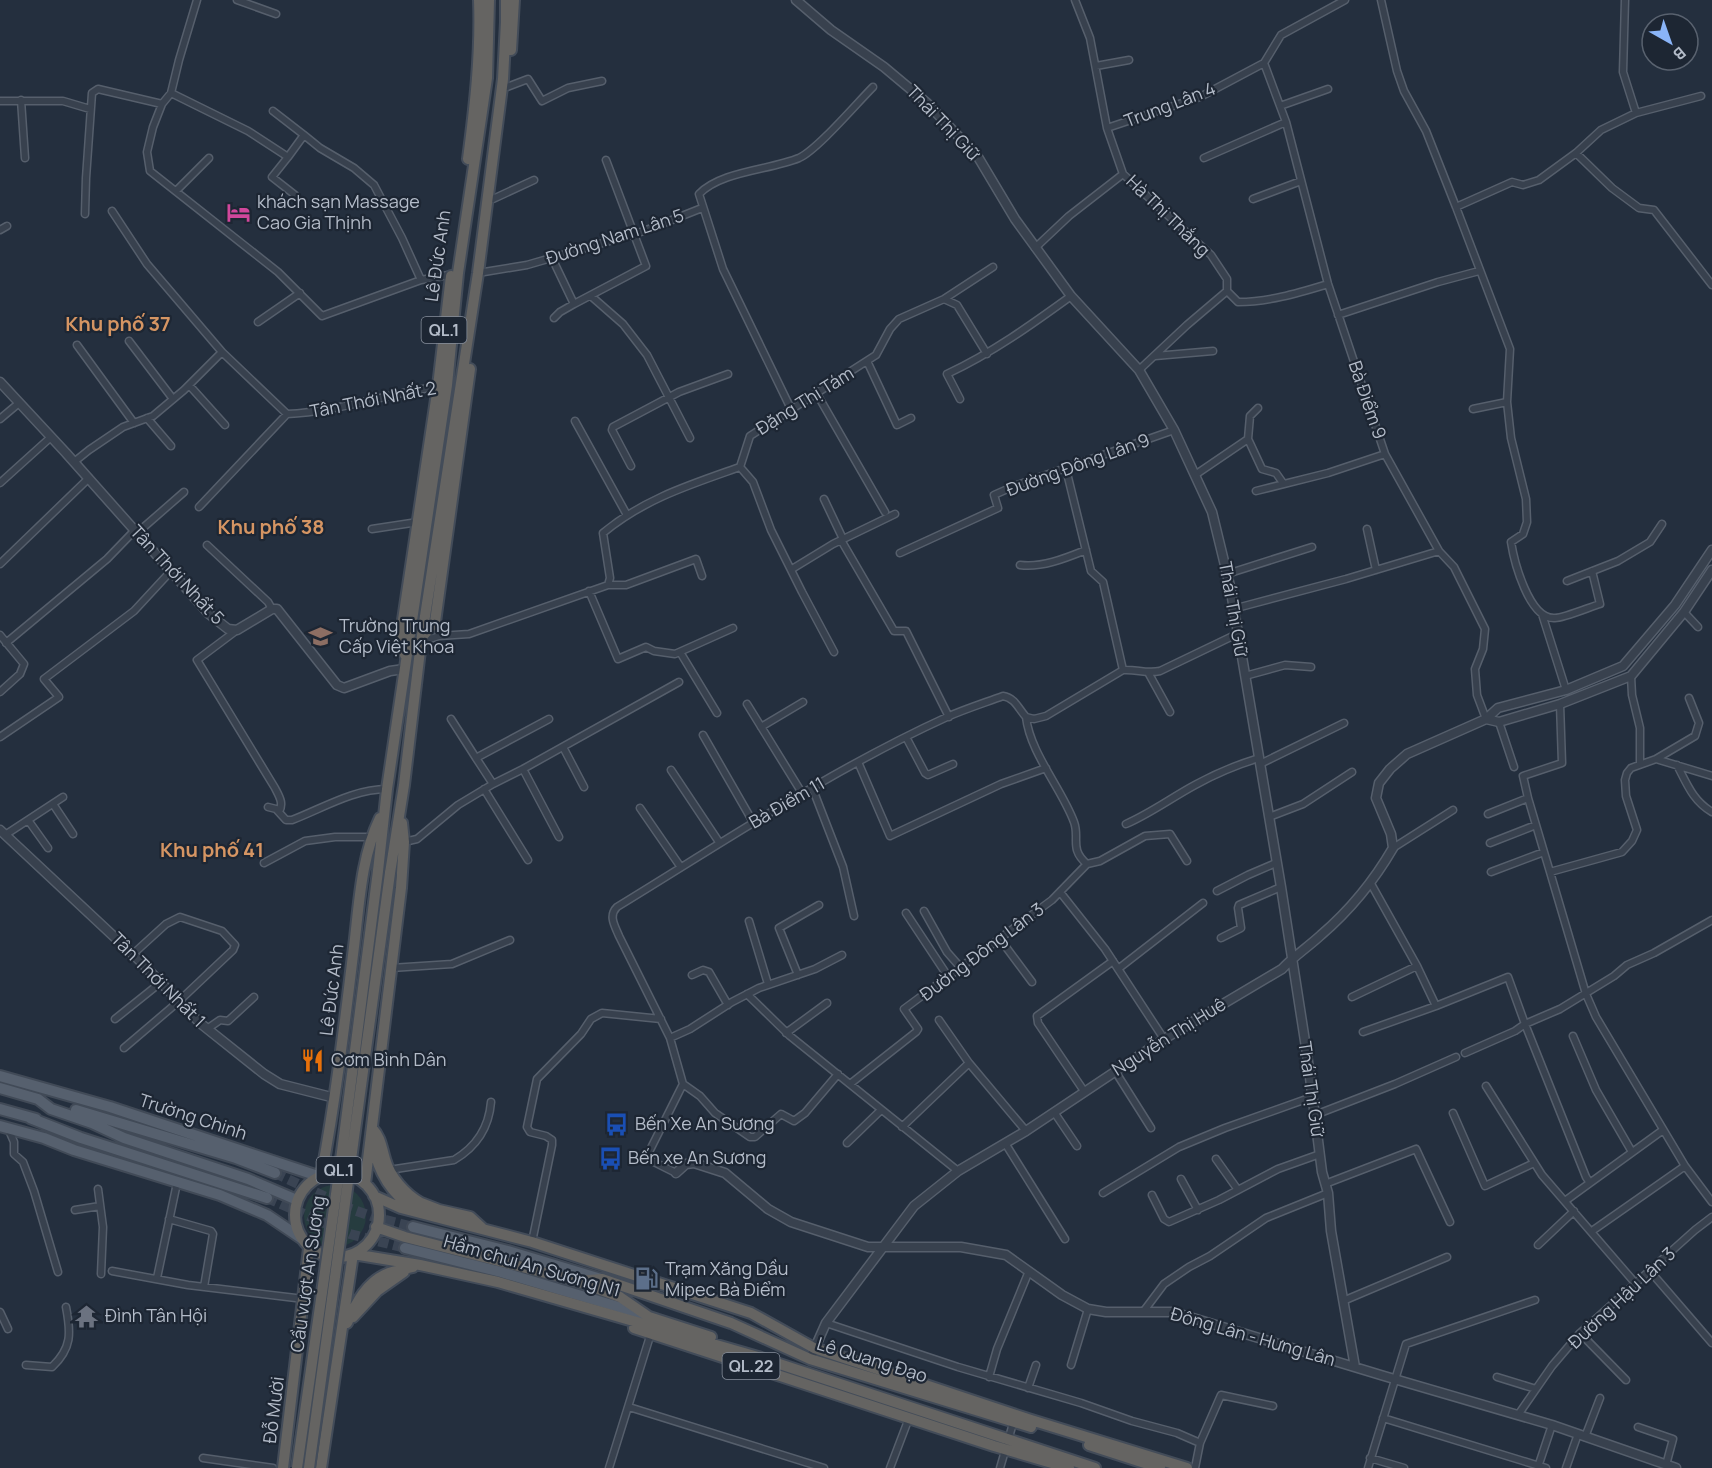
<svg xmlns="http://www.w3.org/2000/svg" width="1712" height="1468" font-family="Manrope,sans-serif">
  <style>
    .green { fill: #263c3f }
    .lines { fill: none; stroke-linecap: round; stroke-linejoin: round }
    .primary-tunnel { stroke: #3a4453; stroke-width: 10; stroke-dasharray: 10 5; stroke-linecap: butt }
    .minor-casing { stroke: #565f6c; stroke-width: 9 }
    .tertiary-casing { stroke: #565f6c; stroke-width: 11 }
    .primary-casing { stroke: #414a57; stroke-width: 14 }
    .trunk-casing { stroke: #434c59; stroke-width: 14 }
    .minor { stroke: #38414e; stroke-width: 6 }
    .tertiary { stroke: #38414e; stroke-width: 8 }
    .primary { stroke: #56606e; stroke-width: 10 }
    .trunk { stroke: #656462; stroke-width: 10 }
    .trunk-bridge-casing { stroke: #434c59; stroke-width: 14; stroke-linecap: butt }
    .trunk-bridge { stroke: #656462; stroke-width: 10 }
    .labels { text-anchor: middle; stroke-width: 4.5; stroke-linejoin: round; paint-order: stroke }
    .shield { fill: #1d2633; stroke: #878f9c; stroke-width: 1.5 }
    .shield-label { font-size: 16px; font-weight: bold; fill: #b4bcc9 }
    .street-label { font-size: 18px; fill: #b4bcc9; stroke: #1d2633 }
    .poi-label { font-size: 18px; fill: #b4bcc9; stroke: #1d2633; text-anchor: start }
    .neighbourhood-label { font-size: 20px; font-weight: bold; fill: #d59563; stroke: #1d2633 }
  </style>
  <rect width="100%" height="100%" fill="#242f3e"/>
  <path class="green" d="M304 1216a31 31 0 1 1 62 0a31 31 0 1 1-62 0Z"/>
  <g class="lines">
    <path class="primary-tunnel" d="M275 1173 351 1209 374 1217 413 1227
      M267 1198 350 1234 405 1248"/>
    <defs>
      <path id="minor" d="M197 0 179 60 171 93 162 104 153 127 147 152 150 171 278 272 322 316 421 280 454 274
        M237 0 276 14
        M1075 0 1090 38 1107 128 1123 174 1211 255 1227 279V291L1187 325 1139 370
        M1381 0 1397 71 1404 91 1426 131 1456 207
        M1625 0 1623 72 1636 113
        M1264 63 1286 122 1328 284 1385 454 1439 551 1454 567 1485 629 1483 649 1475 669 1477 695 1486 719
        M1096 66 1129 60
        M507 87 528 79 542 101 568 88 602 81
        M171 93 248 131 288 157 272 177 295 195
        M21 100 25 158
        M0 101H63L90 109
        M1280 106 1328 89
        M273 111 304 135
        M1107 128 1200 97 1264 63 1281 35 1345 0
        M1576 153 1612 188 1639 208 1654 210 1712 285
        M288 157 304 135 320 148 354 168 374 185 402 238 421 280
        M1204 158 1286 122
        M176 191 209 158
        M493 199 534 180
        M1253 199 1301 181
        M112 211 147 264 222 352
        M85 214 86 178 92 93 98 89 162 104
        M0 230 7 226
        M1035 248 1069 216 1123 174
        M552 258 574 304
        M478 273 527 265 644 231 702 208
        M1227 291 1238 302C1269 302 1298 293 1328 284
        M591 296 623 324 647 355 690 438
        M944 299 957 305 987 354
        M1338 315 1438 282 1479 271
        M554 318 560 312 574 304 646 266 606 160
        M258 322 300 293
        M129 341 173 399
        M77 345 134 423
        M1155 356 1213 351
        M867 361 897 425 911 418
        M189 385 225 425
        M817 394 885 512
        M960 399 947 374C992 353 1031 325 1071 296
        M791 409 723 269 699 194C721 171 770 170 799 158 817 150 857 103 873 87
        M1473 409 1507 402
        M147 418 171 446
        M0 419 19 403
        M575 421 627 515
        M1248 439 1250 416 1258 408
        M74 462 89 450 123 427 153 416 184 390 222 352 287 414C338 412 389 393 441 386
        M631 466 612 430 613 427 679 392 728 374
        M740 467 753 482 771 530 802 592 834 652
        M1066 469 1091 571 1103 582 1123 670
        M1195 475 1248 439 1262 469 1276 473 1283 483
        M0 483 51 437
        M1256 491 1328 473 1385 454
        M824 499 843 539
        M199 507 287 414
        M372 529 418 522
        M1367 529 1376 570
        M137 533 184 492
        M841 540 894 631H906L949 717
        M207 545 268 602 272 609
        M900 553 998 508 994 495 1012 487 1174 430
        M0 564 89 478
        M1020 565C1042 568 1066 558 1086 550
        M792 569 833 544 895 514
        M1592 571 1600 604C1590 607 1564 618 1555 618 1529 620 1514 561 1511 542L1523 534 1527 522 1526 499 1511 438 1507 402 1510 349 1456 207 1512 182 1523 185 1539 180 1576 153 1601 130 1636 113 1701 96
        M1227 574 1312 547
        M1567 581 1618 561 1650 542 1662 524
        M608 585H626L696 559 702 576
        M589 591 618 659 646 647 654 651 675 654 733 628
        M1233 609 1346 579 1439 551
        M1684 612 1698 627
        M1542 614 1566 690
        M237 630 197 660 275 788C279 796 284 803 279 812
        M0 635 24 664 20 674 0 692
        M421 642 439 636 469 634 608 585 610 578 603 533C644 499 689 485 740 467L750 436 876 355 890 329 899 319 944 299 993 267
        M6 643 107 559 135 530
        M680 652 717 713
        M1149 674 1170 712
        M1245 676 1285 665 1311 667
        M1631 676 1632 695 1640 728V764
        M747 704 802 793
        M1026 717C1030 753 1062 789 1074 822 1080 838 1069 849 1087 864L1100 861 1145 836 1170 834 1187 861
        M451 719 476 758
        M1499 722 1514 767
        M761 727 803 702
        M703 735 753 822
        M0 737 59 697 44 679 134 611 171 571
        M906 737 925 773 928 775 953 764
        M563 747 584 787
        M1656 759 1695 736 1699 723 1689 698
        M858 762 890 836 1001 784 1046 768
        M1260 764 1344 723
        M1677 765C1687 784 1693 801 1712 812
        M523 769 559 837
        M671 770 719 842
        M493 784 476 758 549 719
        M812 787 843 867 854 916
        M484 789 528 860
        M1528 798 1536 825
        M53 804 73 834
        M268 807 276 809 286 820H292C323 808 354 789 387 789
        M640 808 680 866
        M1488 814 1528 798 1523 776 1562 763 1560 704
        M1269 817 1303 804 1352 772
        M28 820 48 848
        M1126 824C1151 813 1171 798 1195 785 1215 774 1236 765 1259 758
        M5 835 63 797
        M404 842 417 839 458 805 493 784 523 769 679 682
        M1490 843 1536 825 1544 852
        M1393 848 1453 810
        M264 863 305 841 335 837H371
        M1491 872 1544 852 1550 872 1622 852 1632 841 1637 830 1626 796 1625 780 1627 773 1631 768 1656 759 1712 776
        M1550 872 1586 994 1596 1017 1685 1166 1712 1202
        M1370 882 1417 966 1436 1006 1508 977 1525 1024 1560 1009 1614 976 1627 965 1654 953 1712 920
        M1217 891 1248 875 1276 863
        M1060 892 1105 949 1164 1039
        M924 911 947 952 961 968
        M906 913 949 978
        M749 921 768 984
        M1221 938 1241 928 1238 908 1239 905 1281 887
        M1000 939 1032 982
        M391 968 452 964 510 940
        M1118 969 1203 903
        M692 975 703 970 709 972 728 1005
        M798 975 779 928 819 905
        M747 994 790 1036 958 1171
        M1352 997 1417 966
        M115 1019 160 983
        M207 1029 220 1020 228 1021 254 997
        M1363 1032 1436 1006
        M786 1033 827 1003
        M1573 1036 1596 1090 1632 1152
        M670 1038 690 1029 732 1002 759 988 815 969 842 955
        M124 1048 178 1002 233 950 235 945 222 931 180 917 166 924 133 954
        M1465 1053 1515 1031 1525 1024 1586 1177 1590 1183
        M969 1063 1026 1131
        M1115 1071 1151 1128
        M683 1084 700 1096 715 1113 750 1137H755L781 1114 794 1121 805 1113 838 1074
        M850 1084 916 1032 918 1029 904 1009 1052 900 1087 864
        M1486 1086 1542 1175 1636 1284
        M1084 1091 1038 1023 1037 1016 1113 961
        M1054 1112 1077 1146
        M1453 1113 1485 1186 1534 1163
        M1315 1115 1395 1084 1456 1057
        M902 1127 969 1063 939 1020
        M8 1128 14 1142V1154L23 1162 34 1191 58 1272
        M847 1143 881 1110
        M1005 1143 1065 1239
        M1216 1159 1238 1190
        M389 1170 454 1160C476 1147 489 1127 491 1102
        M676 1173 650 1160 648 1154 683 1084 670 1038 619 936C615 926 608 916 617 907 725 841 831 770 947 717 965 709 984 703 1003 696 1015 698 1018 708 1026 717L1034 719 1046 716 1123 670C1137 669 1146 674 1160 671L1237 634
        M1181 1179 1198 1210
        M1325 1184 1416 1149 1450 1222
        M98 1189 103 1227 101 1274
        M1103 1193 1179 1147 1225 1128 1312 1097
        M1152 1195 1164 1219 1169 1222 1219 1200 1278 1169 1320 1154
        M1565 1201 1663 1130
        M75 1210 100 1206
        M169 1219 211 1231 213 1234 204 1287
        M1592 1231 1685 1166
        M532 1242 552 1145V1140L546 1136 530 1132 527 1127 537 1079 581 1034 591 1019 602 1013 661 1019
        M1538 1245 1574 1211
        M112 1271 188 1285 304 1299
        M1650 1271 1712 1343
        M157 1278 177 1183
        M1343 1301 1447 1257
        M0 1312 8 1329
        M1143 1312 1164 1284 1189 1267 1210 1256 1266 1218 1328 1193
        M826 1323 958 1367 1081 1403 1132 1421 1177 1433 1200 1443
        M1580 1333 1626 1380
        M26 1365 52 1367C72 1348 71 1333 66 1307
        M1071 1365 1088 1309
        M989 1377 997 1349 1029 1271
        M1497 1377 1536 1389
        M1028 1388 1036 1365
        M629 1407 824 1468
        M1518 1415 1552 1366 1580 1333 1695 1230 1712 1217
        M1383 1418 1546 1468
        M1638 1427 1673 1439 1666 1465
        M1585 1437 1600 1398
        M203 1458 273 1468
        M1370 1458 1404 1468
        M1538 1467 1552 1425
        M609 1468 651 1333
        M890 1468 909 1418
        M1000 1468 1014 1420
        M1195 1468 1200 1443 1221 1395 1273 1406
        M1368 1468 1406 1344 1535 1300
        M1566 1468 1578 1434"/>
      <path id="tertiary" d="M796 0 831 30 884 67 927 103 978 157 1015 219 1071 296 1139 370 1174 430 1212 512 1230 586 1281 887 1307 1054 1322 1172 1328 1193 1331 1231 1355 1367
        M0 382 66 453 209 614 228 629 237 630 272 609H277L337 685 344 688 390 671 404 669
        M1486 719 1499 722 1560 704 1631 676 1684 612 1712 570
        M0 830 139 960 200 1023 264 1074 280 1084 335 1098
        M676 1173 686 1164 694 1163 725 1173 768 1209 791 1222 868 1247H961L1006 1255 1062 1295 1088 1309 1106 1312H1173L1384 1376 1552 1425 1676 1468
        M810 1359 826 1323 914 1206 958 1171 1026 1131 1164 1039 1282 969C1294 956 1308 947 1321 935 1349 911 1375 879 1393 848L1391 834 1376 798 1379 783 1390 769 1407 754 1486 719 1498 708 1566 690 1623 666 1675 605 1712 550"/>
      <path id="primary" d="M0 1076 110 1107 321 1177
        M0 1088 38 1099 51 1109 92 1123 124 1138 248 1179 297 1200
        M0 1109 36 1119
        M76 1110 236 1158 275 1173
        M30 1118 81 1138 267 1198
        M0 1126 44 1138 74 1150 220 1195 267 1215 301 1238
        M413 1227 508 1251 601 1279
        M405 1248 501 1272 642 1314"/>
      <path id="trunk" d="M511 50 514 0
        M468 159C475 106 481 54 479 0
        M422 637 435 622 470 369
        M405 655 400 640 438 386 451 276
        M378 871 387 789 447 385 458 273 487 78 489 0
        M390 873 404 785 421 642 478 273 503 79 506 22V0
        M372 1128C381 1138 381 1146 385 1159 390 1177 405 1194 421 1203
        M374 1146C377 1171 393 1196 415 1209
        M295 1215a42 42 0 1 1 84 0a42 42 0 1 1-84 0Z
        M321 1177C335 1103 344 1030 353 955 359 910 360 859 380 818
        M365 1184 401 888 404 842 402 823
        M374 1196 401 1208 532 1242 751 1313 814 1348 1031 1420 1187 1468
        M417 1204 421 1203 439 1210 470 1217 482 1228
        M376 1227 405 1237 577 1281 620 1297 649 1317 711 1337
        M353 1254 420 1265 498 1282 758 1357 1095 1468
        M577 1281 602 1279 731 1323 810 1359 1031 1427
        M353 1317 377 1291 404 1272
        M347 1323C356 1303 367 1281 389 1273 397 1270 405 1269 413 1267
        M634 1328 994 1446 1069 1468
        M1089 1445 1160 1468
        M283 1468 309 1248
        M321 1468 353 1254"/>
    </defs>
    <use href="#minor" class="minor-casing"/>
    <use href="#tertiary" class="tertiary-casing"/>
    <use href="#primary" class="primary-casing"/>
    <use href="#trunk" class="trunk-casing"/>
    <use href="#minor" class="minor"/>
    <use href="#tertiary" class="tertiary"/>
    <use href="#primary" class="primary"/>
    <use href="#trunk" class="trunk"/>
    <defs>
      <path id="trunk-bridge" d="M297 1468 342 1152 378 871
        M309 1468 390 873"/>
    </defs>
    <use href="#trunk-bridge" class="trunk-bridge-casing"/>
    <use href="#trunk-bridge" class="trunk-bridge"/>
  </g>
  <defs>
    <symbol id="hotel-bare" viewBox="-9 -9 18 18"><path d="M-6-4.5h1.5V1H6V5H4.5V3h-9V5H-6ZM-4 0a1.8 1.8 0 1 1 3.6 0ZM.5 0V-2.5h3Q6-2.5 6 0Z" fill="#d1479c" stroke="#1d2633" stroke-width="2.5" paint-order="stroke"/></symbol>
    <symbol id="school-bare" viewBox="-9 -9 18 18"><path d="M0-5L7-2L0 1L-7-2ZM-4 1L0 2.5L4 1V4Q0 6-4 4Z" fill="#8d6e63" stroke="#1d2633" stroke-width="2.5" paint-order="stroke"/></symbol>
    <symbol id="restaurant-bare" viewBox="-9 -9 18 18"><path d="M-5-6h1v4h1v-4h1v4h1v-4h1v5L-1.5 .5V6h-2V.5L-5-1ZM5-6V6H3V1.5H1.5Q1.5-4 5-6Z" fill="#e8710a" stroke="#1d2633" stroke-width="2.5" paint-order="stroke"/></symbol>
    <symbol id="bus-bare" viewBox="-9 -9 18 18"><path d="M-5-6H5V4H4V6H2V4H-2V6H-4V4H-5ZM-3.5-4V0h7V-4ZM-3.5 1.2v1.5H-2V1.2ZM2 1.2v1.5H3.5V1.2Z" fill="#1a4fb4" stroke="#1d2633" stroke-width="2.5" paint-order="stroke"/></symbol>
    <symbol id="fuel-bare" viewBox="-9 -9 18 18"><path d="M-5.5-6h7V0h2V4h1.3V-2.5L3-4.5l.8-.8L6-3V5H2.5V1h-1V6h-7ZM-4.2-4.7v3.2H.2V-4.7Z" fill="#5c6f8a" stroke="#1d2633" stroke-width="2.5" paint-order="stroke"/></symbol>
    <symbol id="temple-bare" viewBox="-9 -9 18 18"><path d="M0-6L5-2H3V0L6.5 2.5H4V6H1.5V3h-3V6H-4V2.5H-6.5L-3 0V-2H-5Z" fill="#6b7280" stroke="#1d2633" stroke-width="2.5" paint-order="stroke"/></symbol>
  </defs>
  <g fill-rule="evenodd">
    <use href="#hotel-bare" x="222" y="196" width="33" height="33"/>
    <use href="#school-bare" x="304" y="620" width="33" height="33"/>
    <use href="#restaurant-bare" x="296" y="1044" width="33" height="33"/>
    <use href="#bus-bare" x="600" y="1108" width="33" height="33"/>
    <use href="#bus-bare" x="594" y="1142" width="33" height="33"/>
    <use href="#fuel-bare" x="630" y="1262" width="33" height="33"/>
    <use href="#temple-bare" x="70" y="1300" width="33" height="33"/>
  </g>
  <g class="labels">
    <g class="shield">
      <rect x="421.5" y="317" width="45" height="26" rx="4.5"/>
      <rect x="316.5" y="1157" width="45" height="26" rx="4.5"/>
      <rect x="722.5" y="1353" width="57" height="26" rx="4.5"/>
    </g>
    <g class="shield-label">
      <text x="444" y="336">QL.1</text>
      <text x="339" y="1176">QL.1</text>
      <text x="751" y="1372">QL.22</text>
    </g>
    <g class="street-label">
      <text transform="translate(1170 105) rotate(-21)" y="6">Trung Lân 4</text>
      <text transform="translate(943 123) rotate(46)" y="6">Thái Thị Giữ</text>
      <text transform="translate(1168 216) rotate(44)" y="6">Hà Thị Thắng</text>
      <text transform="translate(615 237) rotate(-18)" y="6">Đường Nam Lân 5</text>
      <text transform="translate(438 256) rotate(-82)" y="6">Lê Đức Anh</text>
      <text transform="translate(373 400) rotate(-11)" y="6">Tân Thới Nhất 2</text>
      <text transform="translate(1367 400) rotate(71)" y="6">Bà Điểm 9</text>
      <text transform="translate(805 401) rotate(-32)" y="6">Đặng Thị Tám</text>
      <text transform="translate(1078 465) rotate(-20)" y="6">Đường Đông Lân 9</text>
      <text transform="translate(177 575) rotate(47)" y="6">Tân Thới Nhất 5</text>
      <text transform="translate(1233 609) rotate(80)" y="6">Thái Thị Giữ</text>
      <text transform="translate(787 803) rotate(-30)" y="6">Bà Điểm 11</text>
      <text transform="translate(982 952) rotate(-37)" y="6">Đường Đông Lân 3</text>
      <text transform="translate(158 980) rotate(45)" y="6">Tân Thới Nhất 1</text>
      <text transform="translate(332 990) rotate(-83)" y="6">Lê Đức Anh</text>
      <text transform="translate(1169 1037) rotate(-32)" y="6">Nguyễn Thị Huê</text>
      <text transform="translate(1311 1089) rotate(82)" y="6">Thái Thị Giữ</text>
      <text transform="translate(193 1117) rotate(18)" y="6">Trường Chinh</text>
      <text transform="translate(532 1266) rotate(16)" y="6">Hầm chui An Sương N1</text>
      <text transform="translate(308 1274) rotate(-82)" y="6">Cầu vượt An Sương</text>
      <text transform="translate(1622 1298) rotate(-43)" y="6">Đường Hậu Lân 3</text>
      <text transform="translate(1253 1337) rotate(16)" y="6">Đông Lân - Hưng Lân</text>
      <text transform="translate(872 1360) rotate(17)" y="6">Lê Quang Đạo</text>
      <text transform="translate(274 1410) rotate(-83)" y="6">Đỗ Mười</text>
    </g>
    <g class="poi-label">
      <text x="257" y="208">khách sạn Massage<tspan x="257" dy="21">Cao Gia Thịnh</tspan></text>
      <text x="339" y="632">Trường Trung<tspan x="339" dy="21">Cấp Việt Khoa</tspan></text>
      <text x="331" y="1066">Cơm Bình Dân</text>
      <text x="635" y="1130">Bến Xe An Sương</text>
      <text x="628" y="1164">Bến xe An Sương</text>
      <text x="665" y="1275">Trạm Xăng Dầu<tspan x="665" dy="21">Mipec Bà Điểm</tspan></text>
      <text x="105" y="1322">Đình Tân Hội</text>
    </g>
    <g class="neighbourhood-label">
      <text x="118" y="331">Khu phố 37</text>
      <text x="271" y="534">Khu phố 38</text>
      <text x="212" y="857">Khu phố 41</text>
    </g>
  </g>
  <g transform="translate(1670 42) rotate(140)"><circle r="28" fill="#1d2633" stroke="#59626f" stroke-width="1.5"/>
  <path d="M0-4.5L10 22L0 15L-10 22Z" fill="#8ab4f8"/>
  <text y="-9" font-size="16" font-weight="bold" text-anchor="middle" fill="#b4bcc9">B</text>
  </g>
</svg>
